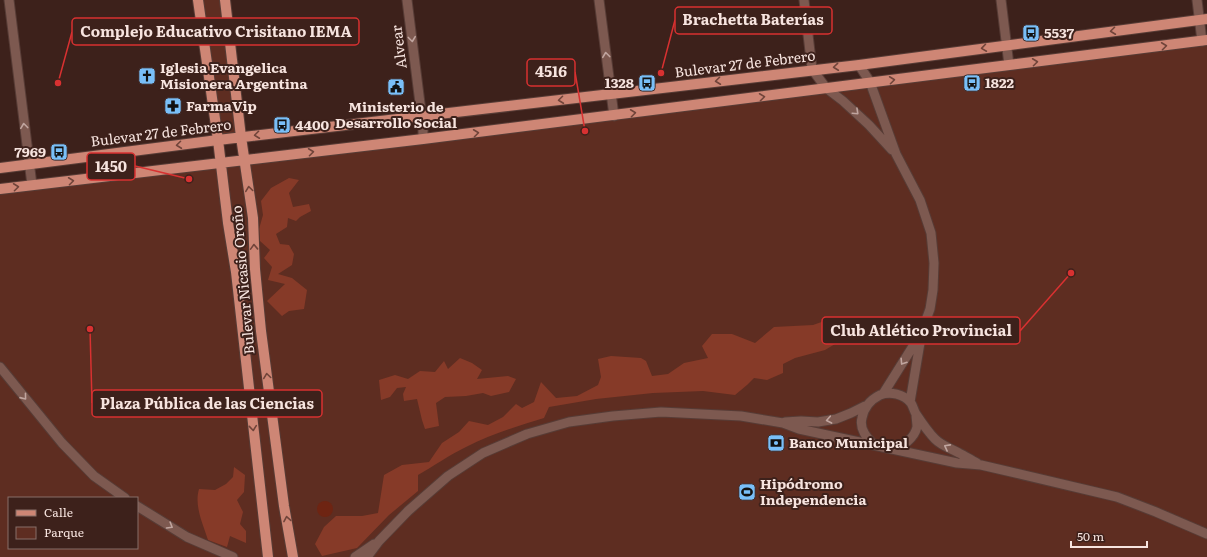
<svg xmlns="http://www.w3.org/2000/svg" width="1207" height="557" font-family="Literata,serif">
  <style>
    .green { fill: #5e2d21; fill-rule: evenodd }
    .forest { fill: #863a28 }
    .water { fill: #6e2412 }
    .lines { fill: none; stroke-linecap: round; stroke-linejoin: round }
    .street-casing { stroke: #573c36; stroke-width: 11 }
    .primary-casing { stroke: #573c36; stroke-width: 12 }
    .street { stroke: #7d5950; stroke-width: 9 }
    .primary { stroke: #ce8675; stroke-width: 10 }
    .oneway { stroke: #70443a }
    .oneway2 { stroke: #c0a59f }
    .labels { text-anchor: middle; stroke-width: 4; stroke-linejoin: round; paint-order: stroke }
    .poi-label { font-size: 14px; font-weight: bold; fill: #f7e4df; stroke: #3d211b; text-anchor: start }
    .street-label { font-size: 14px; fill: #f7e4df; stroke: #3d211b }
    .leader { fill: none; stroke: #d83131; stroke-width: 1.5 }
    .callout-dot { fill: #d83131; stroke: #3d211b; stroke-width: 1.5 }
    .callout { fill: #3d211b; stroke: #d83131; stroke-width: 1.5 }
    .callout-label { font-size: 15px; text-anchor: middle; font-weight: bold; fill: #f7e4df }
  </style>
  <rect width="100%" height="100%" fill="#3d211b"/>
  <path class="green" d="M198 0H225L241 137 218 140Z
    M1207 40V557H0V189ZM9 498H137V548H9Z"/>
  <path class="forest" d="M289 178 299 180 289 193 293 207 309 204 311 211 300 217 296 221 288 218 287 227 276 234 280 244 289 245 294 254 292 265 278 274 292 278 307 290 304 309 289 311 282 316 267 301 285 284 268 280 272 267 264 258 270 250 260 241 259 229 263 215 261 201 271 188Z
    M830 319 851 322 845 338 825 350 795 358 783 364V373L767 380 754 378 747 385 735 395 703 391 653 393 596 399 549 407 544 418C518 426 491 434 466 447 449 455 434 466 418 475V491L389 515 357 548 322 556 315 544 324 527 336 516H362L378 513 384 475 402 465 429 462 442 443 459 432 469 421 488 425 503 417 516 404 522 408 534 402 541 382 556 398 577 396 598 385 601 377 598 359 611 356 641 358 646 361 652 376 668 374 684 363 708 358 702 346 712 334H732L755 343 774 327 813 325Z
    M460 358 472 363 482 370 477 379 508 376 516 379 509 392 491 396 483 393 466 396 445 397 436 403 439 426 425 429 422 420 417 399 404 401 403 394 406 387 397 388 390 397 381 400 379 380 395 375 408 379 420 371 435 372 444 361 448 369Z
    M234 467 245 475 244 492 237 500 243 512 240 524 246 531V543L230 536 227 547 208 540C203 524 194 506 199 489L215 490 226 484 233 477Z"/>
  <path class="water" d="M317 509a8 8 0 1 1 16 0a8 8 0 1 1-16 0Z"/>
  <g class="lines">
    <defs>
      <path id="street" d="M9 0 32 185
        M407 0 423 127V139
        M599 0 614 116
        M804 0 812 69 826 88 843 101 869 125 892 150
        M1001 0 1009 65
        M1197 0 1202 41
        M859 65 870 82 896 154 920 200 931 233 934 263 933 290 930 309 922 331 910 402
        M0 367 62 443 94 476 125 498
        M883 394 920 335
        M785 422 801 421 818 422 836 419 851 413 865 406
        M874 445C867 438 859 429 862 418 864 407 870 400 880 395 890 391 904 394 911 403 913 406 914 411 916 414 922 423 928 432 935 439 942 446 950 448 959 453 965 456 971 460 977 463
        M892 449C903 446 914 439 917 427 917 423 916 418 916 414
        M137 506 187 537 233 557
        M355 557 374 544
        M367 557 379 541 408 511 448 476 483 453 527 434 569 422 613 416 661 412 741 416 783 423 799 429 957 463 981 465 1117 497 1156 512 1207 534"/>
      <path id="primary" d="M198 0 218 140 228 223 236 272 268 557
        M225 0 241 137 253 218 255 269 261 331 284 506 293 557
        M0 168 218 140 859 65 1207 19
        M0 189 423 139 1207 40"/>
    </defs>
    <use href="#street" class="street-casing"/>
    <use href="#primary" class="primary-casing"/>
    <use href="#street" class="street"/>
    <use href="#primary" class="primary"/>
  </g>
  <defs><path id="oneway-chevron" d="M-2-3.5L2.5 0L-2 3.5" fill="none" stroke-width="1.6" stroke-linecap="round" stroke-linejoin="round"/></defs>
  <g class="oneway">
    <use href="#oneway-chevron" transform="translate(1113 31) rotate(173)"/>
    <use href="#oneway-chevron" transform="translate(1164 46) rotate(-7)"/>
    <use href="#oneway-chevron" transform="translate(984 48) rotate(172)"/>
    <use href="#oneway-chevron" transform="translate(1035 62) rotate(-7)"/>
    <use href="#oneway-chevron" transform="translate(836 67) rotate(174)"/>
    <use href="#oneway-chevron" transform="translate(892 80) rotate(-7)"/>
    <use href="#oneway-chevron" transform="translate(718 81) rotate(173)"/>
    <use href="#oneway-chevron" transform="translate(762 97) rotate(-7)"/>
    <use href="#oneway-chevron" transform="translate(561 100) rotate(173)"/>
    <use href="#oneway-chevron" transform="translate(633 113) rotate(-7)"/>
    <use href="#oneway-chevron" transform="translate(476 133) rotate(-7)"/>
    <use href="#oneway-chevron" transform="translate(257 135) rotate(173)"/>
    <use href="#oneway-chevron" transform="translate(179 145) rotate(173)"/>
    <use href="#oneway-chevron" transform="translate(311 152) rotate(-7)"/>
    <use href="#oneway-chevron" transform="translate(71 181) rotate(-7)"/>
    <use href="#oneway-chevron" transform="translate(16 187) rotate(-7)"/>
    <use href="#oneway-chevron" transform="translate(249 189) rotate(-98)"/>
    <use href="#oneway-chevron" transform="translate(254 247) rotate(-92)"/>
    <use href="#oneway-chevron" transform="translate(267 376) rotate(-98)"/>
    <use href="#oneway-chevron" transform="translate(253 428) rotate(84)"/>
    <use href="#oneway-chevron" transform="translate(287 519) rotate(-100)"/>
  </g>
  <g class="oneway2">
    <use href="#oneway-chevron" transform="translate(412 39) rotate(83)"/>
    <use href="#oneway-chevron" transform="translate(606 55) rotate(-97)"/>
    <use href="#oneway-chevron" transform="translate(856 112) rotate(43)"/>
    <use href="#oneway-chevron" transform="translate(24 126) rotate(-97)"/>
    <use href="#oneway-chevron" transform="translate(903 362) rotate(123)"/>
    <use href="#oneway-chevron" transform="translate(24 397) rotate(51)"/>
    <use href="#oneway-chevron" transform="translate(829 420) rotate(169)"/>
    <use href="#oneway-chevron" transform="translate(947 447) rotate(-152)"/>
    <use href="#oneway-chevron" transform="translate(170 526) rotate(31)"/>
  </g>
  <defs>
    <symbol id="bus-square" viewBox="-11 -11 22 22"><rect x="-9" y="-9" width="18" height="18" rx="4" fill="#79bff8" stroke="#3d211b"/><path d="M-5-6H5V4H4V6H2V4H-2V6H-4V4H-5ZM-3.5-4V0h7V-4ZM-3.5 1.2v1.5H-2V1.2ZM2 1.2v1.5H3.5V1.2Z" fill="#111"/></symbol>
    <symbol id="church-square" viewBox="-11 -11 22 22"><rect x="-9" y="-9" width="18" height="18" rx="4" fill="#79bff8" stroke="#3d211b"/><path d="M-1.2-6h2.4v3.5h3.3v2.4h-3.3V6h-2.4V-.1h-3.3v-2.4h3.3Z" fill="#111"/></symbol>
    <symbol id="civic-square" viewBox="-11 -11 22 22"><rect x="-9" y="-9" width="18" height="18" rx="4" fill="#79bff8" stroke="#3d211b"/><path d="M-.6-6.5H3V-4.5H.6V-3L4-1V1h2V6H-6V1h2V-1L-.6-3ZM-1.2 2.5V6h2.4V2.5Z" fill="#111"/></symbol>
    <symbol id="pharmacy-square" viewBox="-11 -11 22 22"><rect x="-9" y="-9" width="18" height="18" rx="4" fill="#79bff8" stroke="#3d211b"/><path d="M-2-6h4v4h4v4h-4v4h-4v-4h-4v-4h4Z" fill="#111"/></symbol>
    <symbol id="bank-square" viewBox="-11 -11 22 22"><rect x="-9" y="-9" width="18" height="18" rx="4" fill="#79bff8" stroke="#3d211b"/><path d="M-6-4H6V4H-6ZM0-2.3a2.3 2.3 0 1 0 0 4.6a2.3 2.3 0 1 0 0-4.6Z" fill="#111"/></symbol>
    <symbol id="stadium-square" viewBox="-11 -11 22 22"><rect x="-9" y="-9" width="18" height="18" rx="4" fill="#79bff8" stroke="#3d211b"/><path d="M0-5a6.5 5 0 1 0 0 10a6.5 5 0 1 0 0-10ZM-3.5-1.8h7v3.6h-7Z" fill="#111"/></symbol>
  </defs>
  <g fill-rule="evenodd">
    <use href="#bus-square" x="1021" y="23" width="20" height="20"/>
    <use href="#church-square" x="137" y="66" width="20" height="20"/>
    <use href="#bus-square" x="637" y="73" width="20" height="20"/>
    <use href="#bus-square" x="962" y="73" width="20" height="20"/>
    <use href="#civic-square" x="386" y="77" width="20" height="20"/>
    <use href="#pharmacy-square" x="163" y="96" width="20" height="20"/>
    <use href="#bus-square" x="272" y="115" width="20" height="20"/>
    <use href="#bus-square" x="49" y="142" width="20" height="20"/>
    <use href="#bank-square" x="766" y="433" width="20" height="20"/>
    <use href="#stadium-square" x="737" y="482" width="20" height="20"/>
  </g>
  <g class="labels">
    <g class="poi-label">
      <text x="1044" y="38">5537</text>
      <text x="160" y="73">Iglesia Evangelica<tspan x="160" dy="16">Misionera Argentina</tspan></text>
      <text x="634" y="88" text-anchor="end">1328</text>
      <text x="985" y="88">1822</text>
      <text x="186" y="111">FarmaVip</text>
      <text x="396" y="112" text-anchor="middle">Ministerio de<tspan x="396" dy="16">Desarrollo Social</tspan></text>
      <text x="295" y="130">4400</text>
      <text x="46" y="157" text-anchor="end">7969</text>
      <text x="789" y="448">Banco Municipal</text>
      <text x="760" y="489">Hipódromo<tspan x="760" dy="16">Independencia</tspan></text>
    </g>
    <g class="street-label">
      <text transform="translate(399 47) rotate(-97)" y="5">Alvear</text>
      <text transform="translate(745 64) rotate(-7)" y="5">Bulevar 27 de Febrero</text>
      <text transform="translate(161 133) rotate(-7)" y="5">Bulevar 27 de Febrero</text>
      <text transform="translate(243 280) rotate(-95)" y="5">Bulevar Nicasio Oroño</text>
    </g>
  </g>
  <path class="leader" d="M661 73L675 20M58 83L72 32M585 131L575 72M189 179L135 166M1071 273L1020 331M90 329L92 403"/>
  <g class="callout-dot">
    <circle cx="661" cy="73" r="4"/>
    <circle cx="58" cy="83" r="4"/>
    <circle cx="585" cy="131" r="4"/>
    <circle cx="189" cy="179" r="4"/>
    <circle cx="1071" cy="273" r="4"/>
    <circle cx="90" cy="329" r="4"/>
  </g>
  <g class="callout">
    <rect x="675" y="7" width="157" height="27" rx="4"/>
    <rect x="72" y="18" width="287" height="27" rx="4"/>
    <rect x="527" y="59" width="48" height="27" rx="4"/>
    <rect x="87" y="153" width="48" height="27" rx="4"/>
    <rect x="822" y="317" width="198" height="27" rx="4"/>
    <rect x="92" y="390" width="230" height="27" rx="4"/>
  </g>
  <g class="callout-label">
    <text x="753" y="25">Brachetta Baterías</text>
    <text x="216" y="37">Complejo Educativo Crisitano IEMA</text>
    <text x="551" y="77">4516</text>
    <text x="111" y="172">1450</text>
    <text x="921" y="336">Club Atlético Provincial</text>
    <text x="207" y="409">Plaza Pública de las Ciencias</text>
  </g>
  <rect x="8" y="497" width="130" height="52" fill="#3d211b" stroke="#876f69"/>
  <rect x="16" y="510" width="20" height="6" fill="#ce8675" stroke="#876f69"/>
  <text x="44" y="517" font-size="12" fill="#f7e4df">Calle</text>
  <rect x="16" y="527" width="20" height="12" fill="#5e2d21" stroke="#876f69"/>
  <text x="44" y="537" font-size="12" fill="#f7e4df">Parque</text>
  <path d="M1071 541v6h76v-6" fill="none" stroke="#f7e4df" stroke-width="2"/>
  <text x="1077" y="541" font-size="12" fill="#f7e4df" stroke="#3d211b" stroke-width="3" paint-order="stroke">50 m</text>
</svg>
